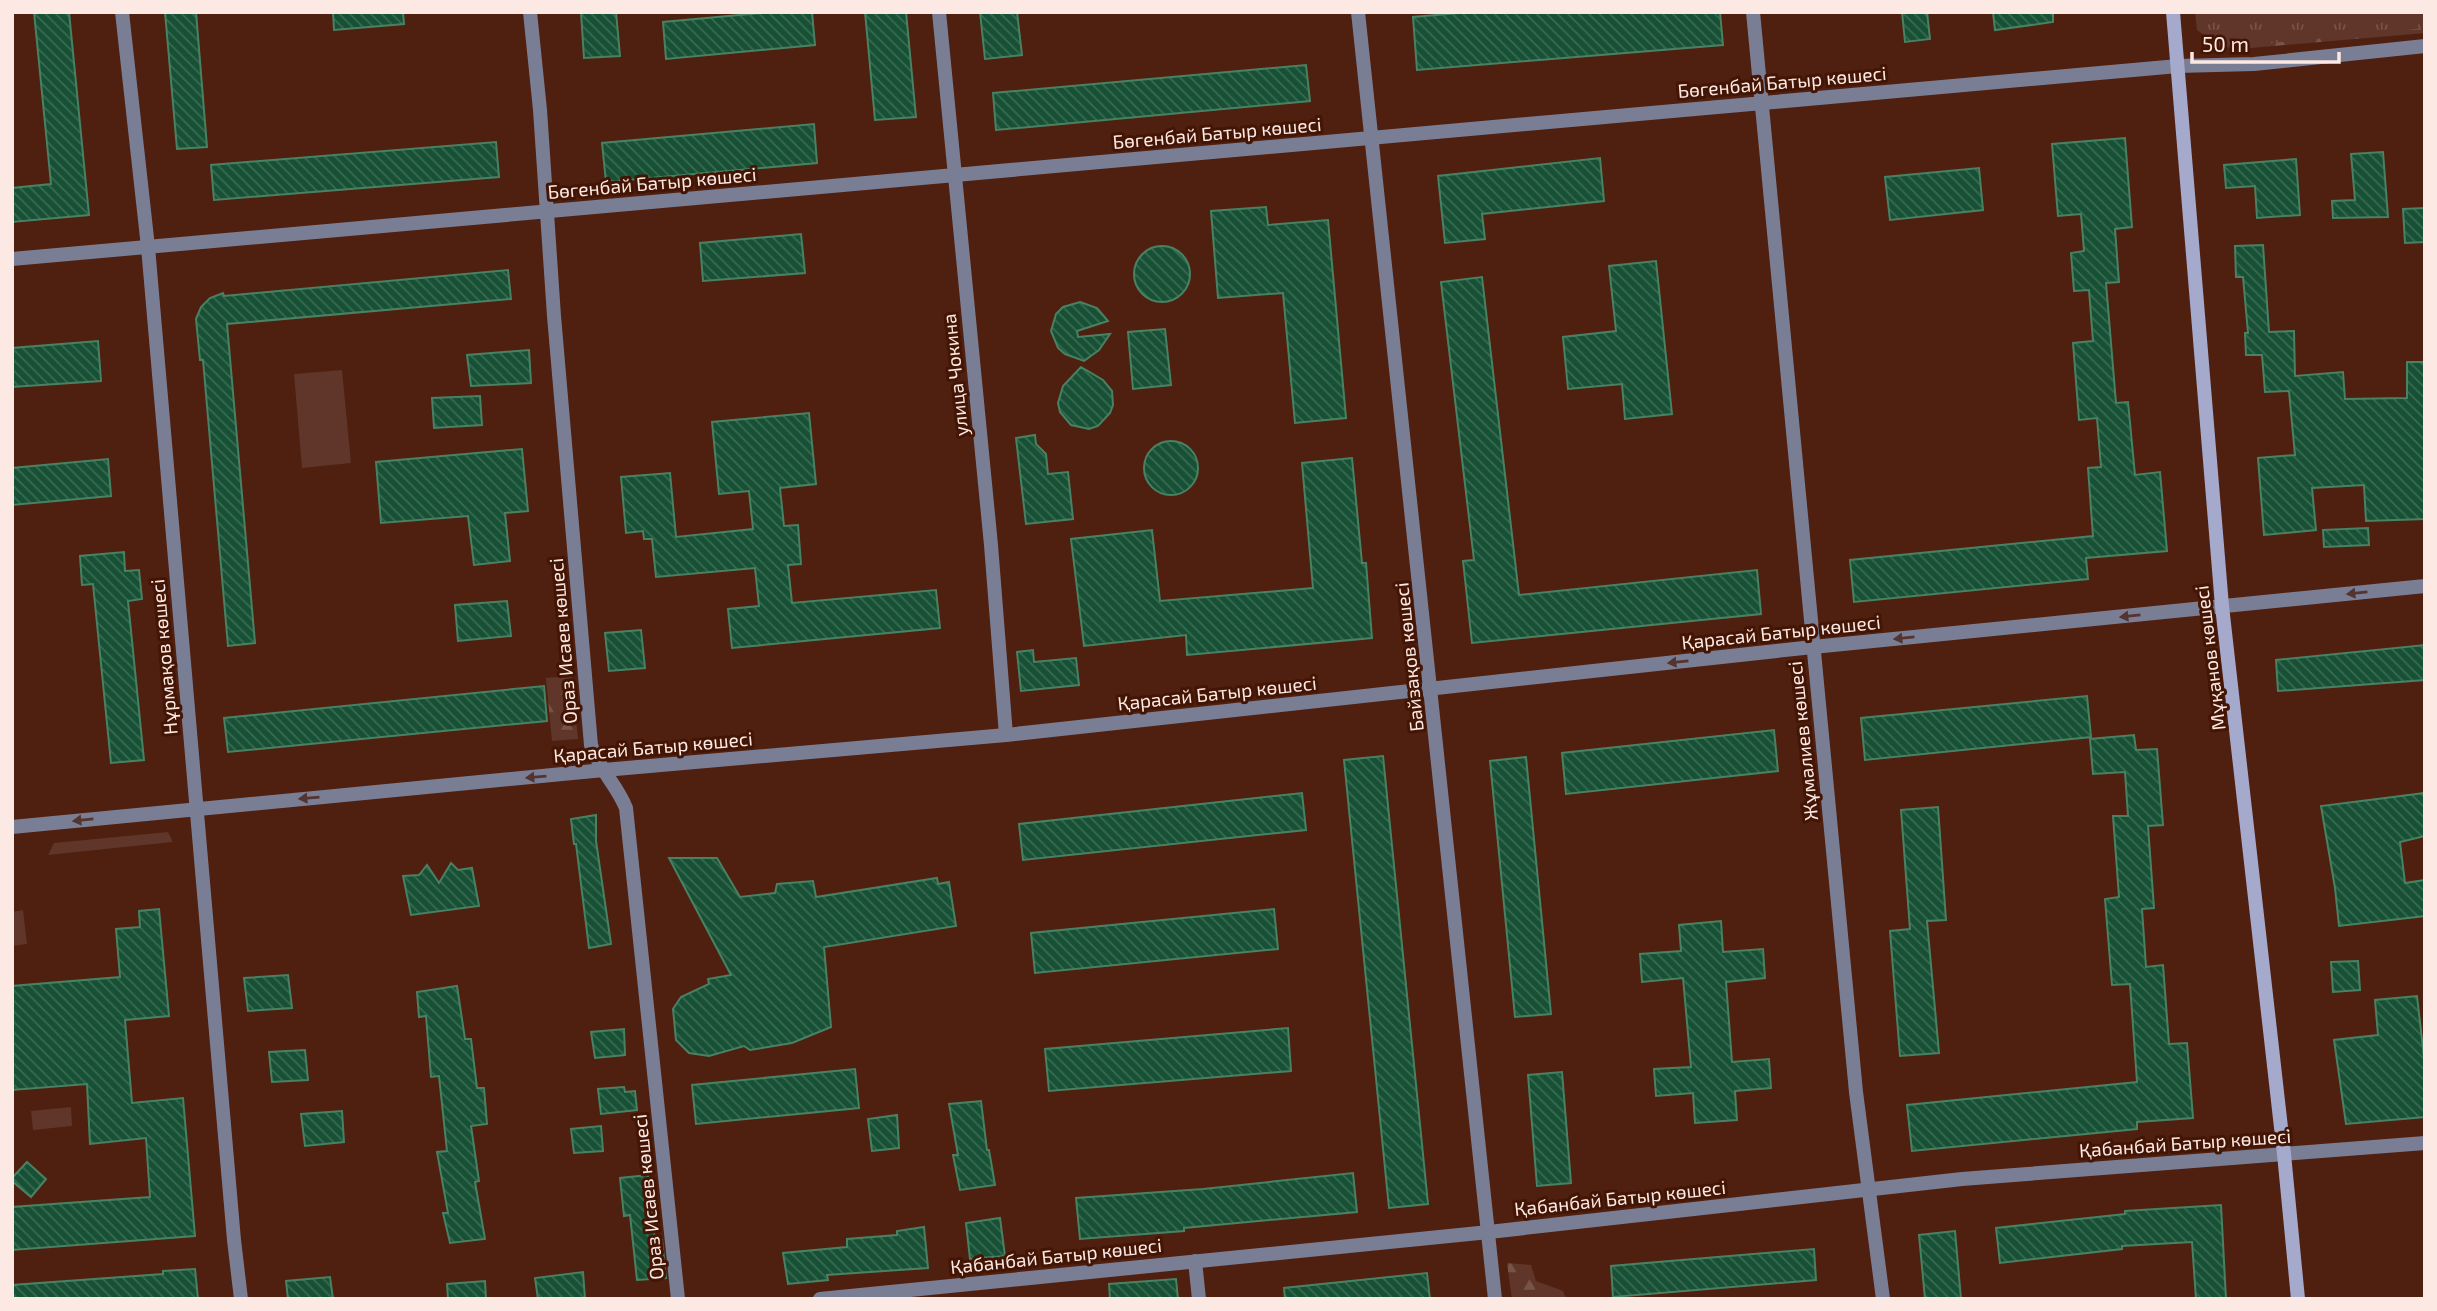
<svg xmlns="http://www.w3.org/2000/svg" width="2437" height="1311" font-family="'Exo 2',sans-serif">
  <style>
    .grass { fill: #5f3629 }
    .forest { fill: url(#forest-firs) }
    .park { fill: url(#park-tufts) }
    .building { fill: url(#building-back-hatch); stroke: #498163; stroke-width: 2 }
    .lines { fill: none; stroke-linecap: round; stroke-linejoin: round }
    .minor { stroke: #7a7e94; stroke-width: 14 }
    .tertiary { stroke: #7a7e94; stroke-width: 14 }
    .secondary { stroke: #a5aacd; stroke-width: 14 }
    .oneway { fill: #543430 }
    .labels { text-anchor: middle; stroke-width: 6; stroke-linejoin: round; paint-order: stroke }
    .street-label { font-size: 19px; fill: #fde9e3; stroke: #431505 }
  </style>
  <defs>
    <pattern id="forest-firs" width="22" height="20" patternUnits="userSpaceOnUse" patternTransform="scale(1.75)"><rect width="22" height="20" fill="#5f3629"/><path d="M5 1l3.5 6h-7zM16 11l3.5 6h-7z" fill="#775348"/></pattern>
    <pattern id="park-tufts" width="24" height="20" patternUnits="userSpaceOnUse" patternTransform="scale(1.75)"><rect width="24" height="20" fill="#5f3629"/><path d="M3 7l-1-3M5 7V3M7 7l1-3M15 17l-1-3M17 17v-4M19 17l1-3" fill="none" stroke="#775348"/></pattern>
    <pattern id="building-back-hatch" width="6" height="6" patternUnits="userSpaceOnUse" patternTransform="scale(1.75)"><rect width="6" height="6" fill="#175135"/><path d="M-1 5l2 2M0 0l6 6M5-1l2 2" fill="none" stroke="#3a6a52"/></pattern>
  </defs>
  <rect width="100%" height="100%" fill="#4f1f0f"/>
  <path class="grass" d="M342 370 351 463 302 468 294 374Z
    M168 832 173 842 48 855 54 843Z
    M23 910 27 944 12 946V912Z
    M71 1107 72 1126 33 1130 31 1111Z"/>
  <path class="forest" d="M2425 12V33L2240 49 2237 40Z
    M572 676 578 739 552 741 546 678Z
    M1507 1263 1531 1265 1536 1281 1563 1291 1566 1299H1512Z"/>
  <path class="park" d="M2195 12H2425V28L2222 48 2197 30Z"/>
  <path class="building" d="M34 12H69L89 215 12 222V188L51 184Z
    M165 12H196L207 147 177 149Z
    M333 12H403L404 24 334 30Z
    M581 12H616L620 56 584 58Z
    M771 12H812L815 45 666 59 663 22Z
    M865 12H906L916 117 875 120Z
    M980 12H1017L1022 55 985 59Z
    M1471 12H1720L1723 45 1417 70 1413 17Z
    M1902 12H1927L1930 39 1905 42Z
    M1993 12H2053V22L1995 30Z
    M1306 65 1310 101 996 130 993 93Z
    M814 124 817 163 606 182 602 143Z
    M2125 138 2132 227 2115 229 2119 282 2106 283 2116 403 2128 402 2135 475 2160 472 2167 551 2086 558 2088 579 1854 602 1850 560 2093 536 2088 468 2101 467 2097 418 2079 420 2073 343 2093 341 2089 290 2074 291 2071 253 2084 251 2081 214 2058 216 2052 144Z
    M496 142 499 177 214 200 211 165Z
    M2383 152 2388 217 2333 218 2332 201 2355 200 2351 154Z
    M1600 158 1604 201 1482 214 1485 239 1445 243 1438 176Z
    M2296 159 2300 215 2257 218 2255 186 2226 188 2224 165Z
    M1979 168 1983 210 1890 220 1885 177Z
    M1266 207 1268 225 1328 220 1346 418 1295 423 1283 293 1218 298 1211 211Z
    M2425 208V242L2405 243 2403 209Z
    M801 234 805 273 703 281 700 243Z
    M2263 245 2269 332 2294 331 2295 376 2343 372 2345 399 2407 398V362H2425V519L2366 521 2364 485 2312 488 2316 530 2264 535 2258 458 2295 455 2289 391 2265 392 2262 355H2246L2245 333H2248L2243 277H2236L2235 246Z
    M1134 274a28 28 0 1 1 56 0a28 28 0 1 1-56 0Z
    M1656 261 1672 414 1625 419 1622 384 1568 389 1563 337 1616 331 1609 266Z
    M508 270 511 299 227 324 255 643 228 646 203 360H200L196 319 201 307 210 298 223 293 224 296Z
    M1482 277 1519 595 1757 570 1761 614 1472 643 1463 561 1474 560 1441 282Z
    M1080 302 1097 308 1108 321 1077 331 1078 337 1110 334 1099 350 1084 361 1065 354 1058 348 1051 331 1056 314 1063 307Z
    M1165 329 1171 385 1133 389 1128 332Z
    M98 341 101 381 12 387V348Z
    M529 350 531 383 471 386 467 355Z
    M1081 367 1103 380 1112 391 1113 405 1110 413 1098 426 1089 429 1071 425 1060 412 1058 403 1063 386Z
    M480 396 482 425 434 428 432 398Z
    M809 413 816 484 780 488 784 526 798 525 801 564 788 565 792 603 936 590 940 628 732 648 728 609 759 606 755 568 656 577 652 539H644L643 531 626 533 621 477 670 473 676 537 753 529 749 491 719 494 712 422Z
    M1035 435 1036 444 1046 454 1048 474 1068 472 1073 519 1026 524 1016 438Z
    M1144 468a27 27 0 1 1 54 0a27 27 0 1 1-54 0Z
    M522 449 528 511 505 513 510 561 474 565 468 516 381 523 376 462Z
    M1352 458 1362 563H1366L1372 638 1187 655 1186 635 1084 646 1071 539 1152 530 1160 601 1313 588 1302 463Z
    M108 459 111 496 12 505V468Z
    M2368 528 2369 545 2324 547 2323 530Z
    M124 552 125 571 139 570 142 599 128 601 144 760 111 763 93 584 82 585 80 556Z
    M507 601 511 636 458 641 455 605Z
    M641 630 645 668 609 671 605 633Z
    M2425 645V680L2278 691 2276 660Z
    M1033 650 1034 662 1076 658 1079 685 1021 691 1017 652Z
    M544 686 547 721 228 752 224 718Z
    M2087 696 2091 737 1865 760 1861 718Z
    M1774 730 1778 771 1566 794 1562 753Z
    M2134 735 2136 750 2157 749 2163 825 2148 826 2154 908 2142 909 2146 967 2163 965 2169 1044 2187 1043 2193 1118 2137 1122V1129L1912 1151 1907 1105 2137 1082 2130 984 2112 985 2105 899 2119 897 2113 816H2128L2125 772 2093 774 2090 739Z
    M1383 756 1428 1204 1389 1208 1344 760Z
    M1526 757 1551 1014 1515 1017 1490 761Z
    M1302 793 1306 830 1023 860 1019 824Z
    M2425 793V836L2400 842 2405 883 2425 880V916L2339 926 2335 888 2321 806Z
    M1938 807 1946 920 1927 921 1939 1053 1900 1056 1890 931 1910 929 1901 810Z
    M596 815V841L611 944 589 948 576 844H574L571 819Z
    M669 858H717L740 897 775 893 777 884 813 881 816 897 937 878 938 884 949 882 956 926 824 947 831 1027 792 1043 750 1050 744 1046 709 1056 689 1053 676 1040 673 1009 681 997 709 984 708 979 731 975Z
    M451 863 458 870 472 868 479 906 411 915 403 876 419 875 427 865 439 883Z
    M159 909 169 1016 125 1020 132 1103 183 1098 195 1236 12 1250V1207L150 1197 146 1138 90 1144 87 1084 12 1090V986L120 977 116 929 140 927 139 911Z
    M1274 909 1278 949 1035 973 1031 933Z
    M1721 921 1723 952 1763 949 1765 978 1726 982 1732 1062 1769 1059 1771 1088 1735 1091 1737 1120 1695 1123 1693 1093 1656 1096 1654 1069 1691 1067 1683 978 1642 982 1640 954 1681 951 1679 925Z
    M2358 961 2360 990 2333 992 2331 962Z
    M288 975 292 1008 248 1011 244 978Z
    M457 986 465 1039H471L477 1088H484L487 1124 471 1126 479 1181 475 1182 485 1239 450 1243 443 1213H448L437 1152 447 1151 439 1076 431 1077 426 1016 419 1017 417 992Z
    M2417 996 2425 1066V1117L2346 1124 2334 1040 2378 1035 2375 1000Z
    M1288 1028 1291 1071 1049 1091 1045 1049Z
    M624 1029 625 1055 595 1058 591 1032Z
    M305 1050 308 1080 272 1082 269 1052Z
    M855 1069 859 1108 696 1124 692 1085Z
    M1562 1072 1571 1183 1537 1186 1528 1075Z
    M624 1087 625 1092 635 1091 637 1110 601 1114 598 1089Z
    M981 1101 987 1150H989L995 1185 960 1190 953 1155H958L949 1104Z
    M342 1111 344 1142 305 1146 301 1114Z
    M897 1115 899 1148 872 1151 868 1119Z
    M601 1126 603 1151 574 1153 571 1129Z
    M27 1162 46 1179 31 1197 12 1181V1178Z
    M1353 1173 1357 1212 1184 1228V1231L1080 1239 1076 1198 1203 1189Z
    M648 1175 655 1241 662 1240 666 1278 637 1280 630 1215 624 1216 620 1178Z
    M2221 1205 2226 1299H2196L2192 1242 2122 1246V1249L2000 1263 1996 1228 2125 1214V1211Z
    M1000 1218 1005 1256 970 1259 966 1223Z
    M924 1227 928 1268 827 1275 828 1280 788 1284 783 1253 847 1247V1239L897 1235V1231Z
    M1955 1231 1961 1299H1925L1919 1235Z
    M1814 1249 1816 1280 1613 1297 1611 1266Z
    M195 1269 198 1299H12V1285L163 1274V1271Z
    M583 1272 585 1299H538L535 1278Z
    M1427 1273 1430 1299H1285L1284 1288Z
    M330 1277 333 1299H288L286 1281Z
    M1176 1279 1178 1299H1110L1109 1284Z
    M485 1281 486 1299H448L447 1284Z"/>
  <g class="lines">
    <path class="minor" d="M530 12 540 110 554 316 591 745C598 768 617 785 626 808L678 1299
      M939 12 991 545 1006 735
      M1753 12 1856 1092 1883 1299
      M12 259 2178 66 2254 64 2425 46
      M1195 1261 1199 1299
      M820 1299 1489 1232 1962 1179 2425 1143"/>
    <path class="tertiary" d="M122 12 148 247 234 1240 241 1299
      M1358 12 1495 1299
      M12 827 604 770 1006 735 1813 647 2425 586"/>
    <path class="secondary" d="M2173 12 2222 606 2284 1154 2298 1299"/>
  </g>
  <defs><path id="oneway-solid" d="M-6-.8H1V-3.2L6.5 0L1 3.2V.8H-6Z" transform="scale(1.75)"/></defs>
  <g class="oneway">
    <use href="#oneway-solid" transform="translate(2357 593) rotate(174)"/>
    <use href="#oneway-solid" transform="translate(2130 616) rotate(174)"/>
    <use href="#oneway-solid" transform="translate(1904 638) rotate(174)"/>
    <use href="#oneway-solid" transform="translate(1678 662) rotate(174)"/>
    <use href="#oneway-solid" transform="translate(536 777) rotate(175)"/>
    <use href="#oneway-solid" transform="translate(309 798) rotate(175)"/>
    <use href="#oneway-solid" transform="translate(83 820) rotate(174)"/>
  </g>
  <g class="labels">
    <g class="street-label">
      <text transform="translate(1782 82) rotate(-5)" y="7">Бөгенбай Батыр көшесі</text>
      <text transform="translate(1217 133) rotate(-5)" y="7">Бөгенбай Батыр көшесі</text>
      <text transform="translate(652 183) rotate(-5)" y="7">Бөгенбай Батыр көшесі</text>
      <text transform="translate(955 375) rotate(-96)" y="7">улица Чокина</text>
      <text transform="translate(1781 632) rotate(-6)" y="7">Қарасай Батыр көшесі</text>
      <text transform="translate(563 641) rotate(-95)" y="7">Ораз Исаев көшесі</text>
      <text transform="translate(164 657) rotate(-95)" y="7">Нұрмақов көшесі</text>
      <text transform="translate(1409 657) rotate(-96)" y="7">Байзақов көшесі</text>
      <text transform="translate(2210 658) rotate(-97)" y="7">Мұқанов көшесі</text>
      <text transform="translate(1217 693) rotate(-6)" y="7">Қарасай Батыр көшесі</text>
      <text transform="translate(1803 741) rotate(-96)" y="7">Жұмалиев көшесі</text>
      <text transform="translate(653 747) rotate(-5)" y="7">Қарасай Батыр көшесі</text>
      <text transform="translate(2185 1143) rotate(-4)" y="7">Қабанбай Батыр көшесі</text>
      <text transform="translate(648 1197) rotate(-96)" y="7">Ораз Исаев көшесі</text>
      <text transform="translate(1620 1198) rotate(-6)" y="7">Қабанбай Батыр көшесі</text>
      <text transform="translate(1056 1256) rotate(-6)" y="7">Қабанбай Батыр көшесі</text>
    </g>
  </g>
  <rect width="2437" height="1311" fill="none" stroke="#fde9e3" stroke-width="28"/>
  <path d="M2192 52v10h147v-10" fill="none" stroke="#fde9e3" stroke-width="3.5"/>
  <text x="2202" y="52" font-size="21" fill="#fde9e3" stroke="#431505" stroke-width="5" paint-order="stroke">50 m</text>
</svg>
